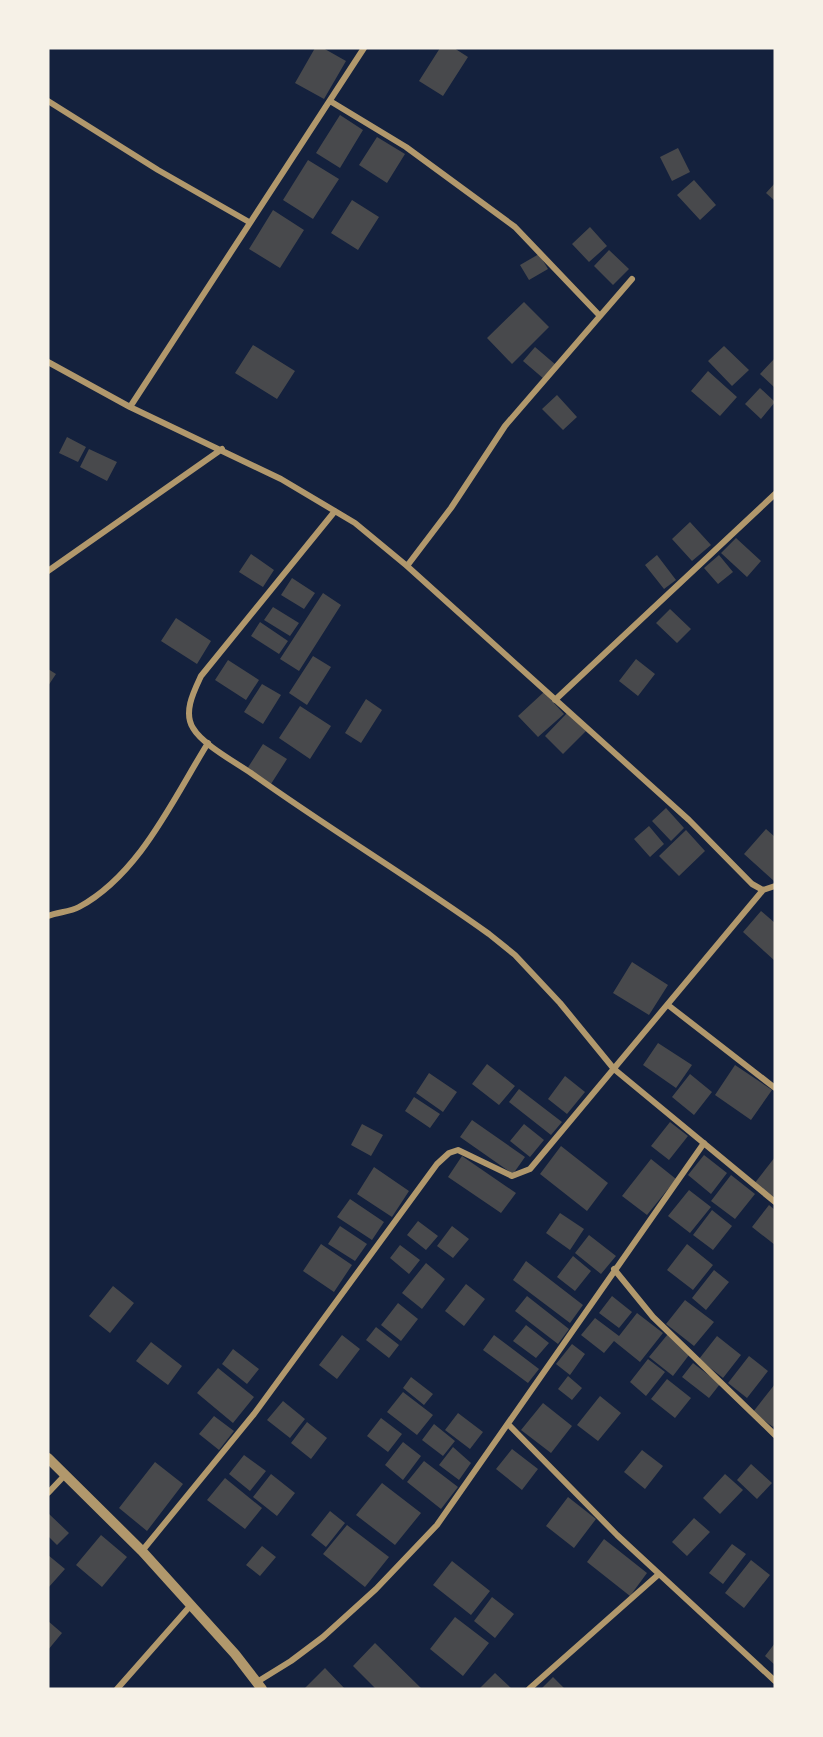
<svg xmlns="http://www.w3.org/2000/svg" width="823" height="1737" viewBox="0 0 823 1737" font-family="'PT Serif',serif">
<rect width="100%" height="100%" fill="#14213d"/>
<path fill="#48494c" d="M315,48H323L346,61L324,99L295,83Z
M440,48H454L468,57L443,96L419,81Z
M340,115L363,130L340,168L316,153Z
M377,137L405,154L387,183L359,165Z
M678,148L690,172L672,181L660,157Z
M308,160L339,179L313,219L283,200Z
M694,180L716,205L700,220L677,195Z
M775,183V201L766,193Z
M352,200L379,217L358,250L331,233Z
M273,210L304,230L280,268L249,249Z
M590,227L607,246L589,262L572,244Z
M609,250L629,269L613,285L594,266Z
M539,254L548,269L529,280L520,265Z
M524,302L549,327L512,364L487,338Z
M253,345L295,371L277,399L235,373Z
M724,346L749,370L732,386L708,361Z
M535,347L556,365L544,379L523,361Z
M775,358V388L760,374Z
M708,371L737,397L720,416L691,391Z
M760,388L775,402L761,419L745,404Z
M557,395L577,417L563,430L542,409Z
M67,437L86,447L78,462L59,453Z
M89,449L117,462L107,481L80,467Z
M690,522L711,545L692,561L672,539Z
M736,538L761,561L747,577L721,553Z
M251,554L274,570L263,587L239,572Z
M657,555L676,580L664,589L645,565Z
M719,555L733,572L718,584L704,568Z
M292,578L315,593L304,609L281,595Z
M323,593L341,605L299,671L280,659Z
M273,607L299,623L290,636L264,620Z
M670,609L691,629L677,643L656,623Z
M176,618L211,641L197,664L161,641Z
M260,622L288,641L279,654L251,636Z
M313,656L331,667L307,705L289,693Z
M636,659L655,674L638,696L619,681Z
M228,660L259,680L246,700L215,680Z
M48,669L56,674L48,686Z
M262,684L281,695L263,724L244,712Z
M544,692L564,714L538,737L518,716Z
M366,699L382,710L361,743L345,733Z
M300,706L331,726L310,759L279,738Z
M567,713L586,731L563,754L545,736Z
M263,744L287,759L271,784L247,769Z
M666,808L684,828L671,841L652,821Z
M649,826L664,844L650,857L634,839Z
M766,829L775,837L774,881L744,854Z
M686,830L705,851L679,876L659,856Z
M761,911L775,923V961L743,932Z
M632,962L668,985L649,1015L613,993Z
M658,1043L692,1065L676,1088L643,1065Z
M487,1064L515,1086L499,1105L472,1084Z
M735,1065L772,1090L751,1120L715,1095Z
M429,1073L457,1092L443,1112L416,1093Z
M690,1074L712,1092L694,1115L672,1097Z
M565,1076L585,1092L567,1114L548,1099Z
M519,1089L562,1122L551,1135L509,1102Z
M414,1097L440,1114L430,1128L405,1111Z
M472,1120L525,1157L513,1174L460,1137Z
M670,1122L688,1136L669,1160L651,1146Z
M362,1124L383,1135L371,1156L351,1145Z
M524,1124L544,1140L530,1157L510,1141Z
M561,1146L608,1183L587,1211L540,1174Z
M704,1155L727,1173L711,1194L688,1175Z
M462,1156L516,1193L501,1213L448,1177Z
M775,1157V1201L754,1184Z
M651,1159L676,1179L647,1215L622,1196Z
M374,1167L409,1191L392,1217L357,1194Z
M731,1175L755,1194L735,1219L711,1201Z
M689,1190L711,1207L690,1233L668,1216Z
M350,1199L384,1222L372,1240L337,1217Z
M769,1205L775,1210V1245L752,1227Z
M712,1210L732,1226L713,1250L693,1235Z
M560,1213L584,1229L570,1250L546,1233Z
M418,1221L438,1236L426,1250L407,1235Z
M340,1226L367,1244L355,1261L328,1244Z
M452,1226L469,1239L453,1258L437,1246Z
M589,1235L616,1256L601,1274L575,1253Z
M321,1244L352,1265L334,1292L303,1271Z
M687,1244L713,1265L693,1290L667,1270Z
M400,1245L420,1260L409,1274L390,1258Z
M573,1256L591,1271L575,1291L557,1277Z
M526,1261L583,1305L570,1323L513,1280Z
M426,1263L445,1279L422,1309L402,1293Z
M714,1270L729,1282L706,1310L692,1298Z
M466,1284L485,1299L464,1326L445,1311Z
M113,1286L134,1303L110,1333L89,1316Z
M527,1296L569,1329L558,1344L515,1311Z
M612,1296L632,1312L619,1328L599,1313Z
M685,1300L714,1322L694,1346L666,1324Z
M398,1303L418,1319L401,1341L381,1325Z
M637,1313L663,1333L640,1362L614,1341L604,1353L581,1335L595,1318L619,1336Z
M526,1325L549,1343L536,1358L513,1341Z
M376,1327L399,1345L389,1358L366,1340Z
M668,1334L689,1355L673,1376L649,1357Z
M342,1335L360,1349L337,1379L319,1365Z
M494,1335L539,1369L528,1383L483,1350Z
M717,1336L741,1355L723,1378L699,1359Z
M151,1342L182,1366L168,1385L136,1361Z
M572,1344L585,1354L570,1375L556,1364Z
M233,1349L259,1369L247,1384L222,1364Z
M749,1356L768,1371L747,1398L728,1383Z
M648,1359L665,1372L646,1396L630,1382Z
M693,1363L720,1384L709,1398L682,1377Z
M218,1368L254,1397L233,1423L197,1393Z
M568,1376L582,1388L572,1400L558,1389Z
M411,1377L433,1394L424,1405L403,1388Z
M667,1379L691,1398L675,1418L651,1399Z
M775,1384V1424L773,1427L753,1412Z
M403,1392L433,1415L417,1435L387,1412Z
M600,1396L621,1413L598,1441L577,1425Z
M283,1401L305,1419L290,1438L267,1420Z
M543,1403L572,1426L551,1453L521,1430Z
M458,1413L483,1432L470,1449L445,1430Z
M214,1416L234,1431L219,1450L199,1434Z
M381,1418L402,1434L388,1452L367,1436Z
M307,1422L327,1438L311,1459L291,1443Z
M434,1424L455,1441L443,1456L422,1440Z
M403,1442L421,1456L403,1480L385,1465Z
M453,1447L471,1463L459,1480L439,1465Z
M512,1449L538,1469L522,1490L496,1469Z
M642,1450L663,1466L645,1489L624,1472Z
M244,1455L266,1471L250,1491L229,1474Z
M424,1461L458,1487L441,1509L407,1482Z
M155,1462L183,1484L147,1531L119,1508Z
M751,1464L772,1483L757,1499L737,1480Z
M271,1474L295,1493L277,1516L253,1497Z
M725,1474L743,1490L720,1514L703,1498Z
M225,1478L262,1508L245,1529L207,1500Z
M382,1483L421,1513L395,1545L356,1515Z
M568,1497L596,1519L574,1548L546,1526Z
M330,1511L345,1523L326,1547L311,1535Z
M48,1513L69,1533L57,1545L48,1536Z
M694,1518L710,1532L687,1556L672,1542Z
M347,1525L389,1557L365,1587L323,1554Z
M101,1535L127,1557L102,1587L76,1565Z
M604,1539L647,1573L630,1596L587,1562Z
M732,1544L746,1554L723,1584L709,1573Z
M262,1546L276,1557L260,1576L246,1565Z
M48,1555L65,1569L48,1588Z
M751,1560L770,1575L744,1608L725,1593Z
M452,1561L490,1591L471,1615L433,1585Z
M492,1597L514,1614L495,1638L474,1621Z
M455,1617L489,1643L463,1676L430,1649Z
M48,1621L62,1633L48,1650Z
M375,1643L422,1689H376L353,1666Z
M775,1643V1665L765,1656Z
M325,1668L345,1689H304Z
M495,1673L512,1689H479Z
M553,1677L565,1689H541Z"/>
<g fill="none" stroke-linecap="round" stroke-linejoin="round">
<path stroke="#b1986c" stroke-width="6" d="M48,101L158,170L249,222
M330,101L406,147L515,227L600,316
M48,362L130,407L281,479L355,523L407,566L689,820L752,884L763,890L775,886
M130,407L364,48
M335,511L201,676C194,691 183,712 193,728C202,744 235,762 251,773C329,829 411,878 489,934L515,955L560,1003L614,1069L775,1202
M407,566L451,508L505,426L632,279
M48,571L222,449
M555,700L775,494
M48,916C58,912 70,912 79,907C140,874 173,799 208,743
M668,1005L775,1088
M614,1269L653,1317L775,1435
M508,1424L617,1535L775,1681
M48,1493L65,1475
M142,1551L254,1414L437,1164L449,1153L458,1150L512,1176L530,1169L763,890
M257,1682L291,1661L323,1637L376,1589L437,1525L704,1143
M117,1689L191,1605
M529,1689L659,1574"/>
<path stroke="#b1986c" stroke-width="10" d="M48,1458L142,1551L235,1654L262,1689"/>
</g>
<rect width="823" height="1737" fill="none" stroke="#f6f1e7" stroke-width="99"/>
</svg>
